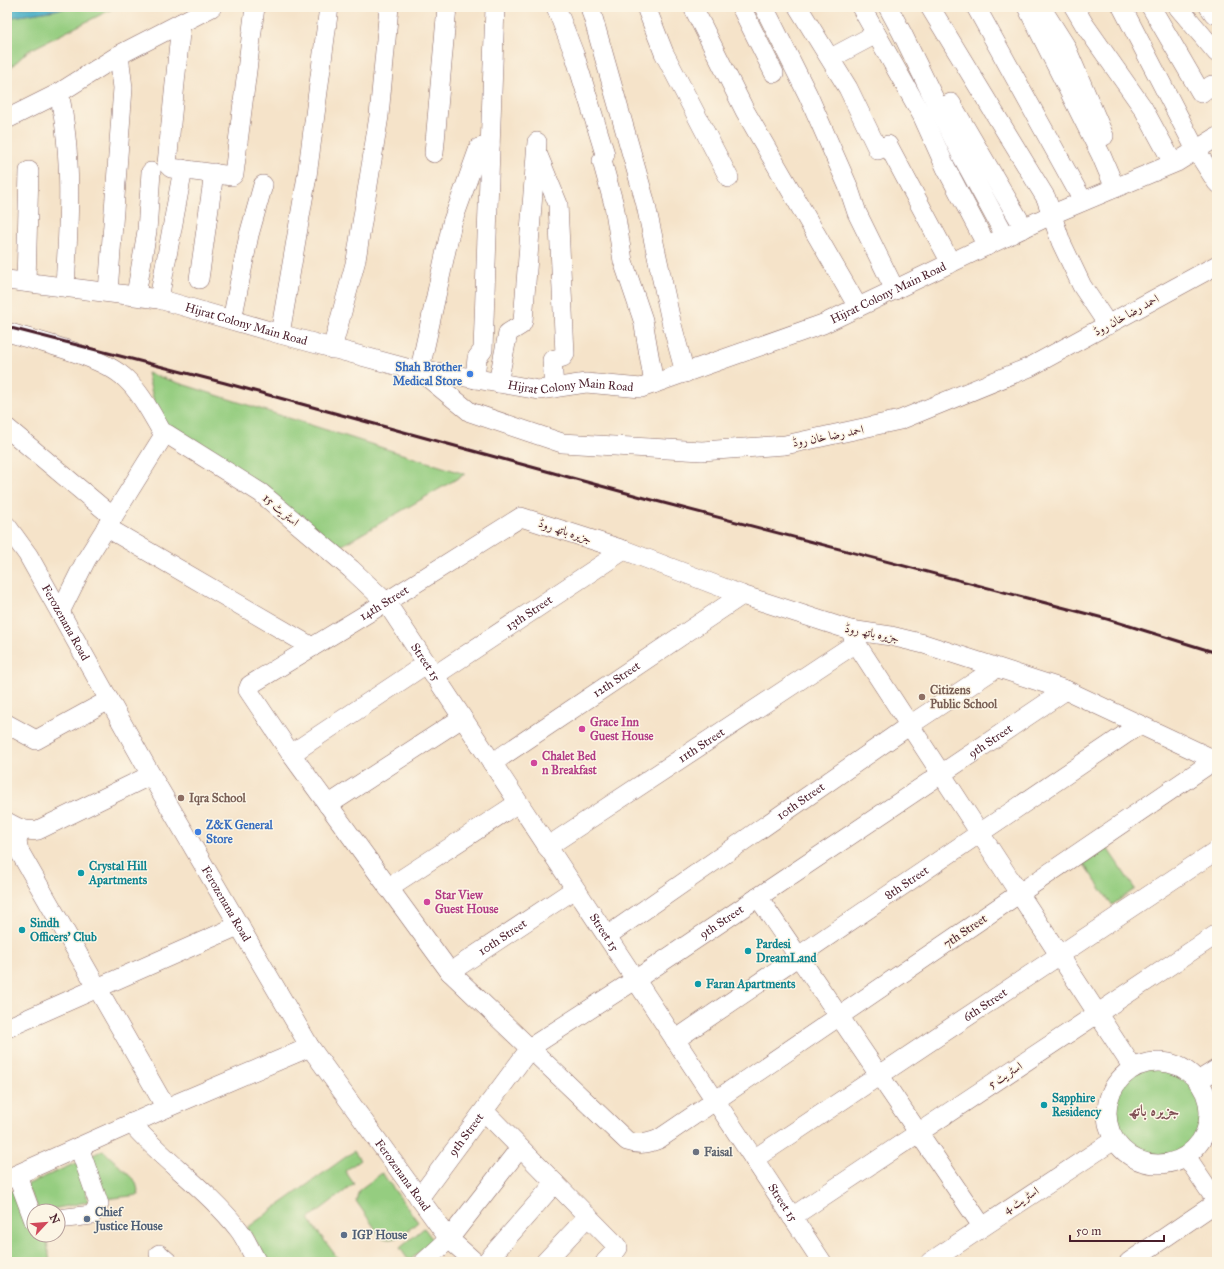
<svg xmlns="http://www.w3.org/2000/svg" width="1224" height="1269" viewBox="0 0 1224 1269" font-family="'IM FELL Great Primer',Amiri,serif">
<rect width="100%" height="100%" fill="#fcf5e5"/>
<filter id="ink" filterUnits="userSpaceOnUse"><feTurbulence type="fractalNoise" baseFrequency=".025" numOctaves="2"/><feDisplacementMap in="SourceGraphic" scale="8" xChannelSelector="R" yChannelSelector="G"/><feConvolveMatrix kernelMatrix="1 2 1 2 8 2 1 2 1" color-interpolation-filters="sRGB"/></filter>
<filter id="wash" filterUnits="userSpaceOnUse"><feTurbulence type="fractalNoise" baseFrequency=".012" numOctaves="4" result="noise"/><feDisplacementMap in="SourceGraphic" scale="16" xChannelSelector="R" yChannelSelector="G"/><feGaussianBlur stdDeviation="0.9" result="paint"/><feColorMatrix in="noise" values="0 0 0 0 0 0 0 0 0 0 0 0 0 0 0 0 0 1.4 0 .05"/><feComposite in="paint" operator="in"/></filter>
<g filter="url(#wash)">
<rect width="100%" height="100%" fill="#f5e3c9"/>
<path fill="#95cd80" stroke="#707656" d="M73,7H116L28,51L7,71V29L13,17Z
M147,373L465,474L334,550L160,426Z
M1107,848L1135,889L1112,905L1083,863Z
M1107 1113a51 51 0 1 1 102 0a51 51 0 1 1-102 0Z
M103,1150L136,1182L139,1195L105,1199L89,1157Z
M354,1151L360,1160L345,1171L354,1184L308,1219L340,1261L269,1262L247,1228Z
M78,1162L88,1200L87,1202L43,1211L39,1210L26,1185Z
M382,1173L418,1222C407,1231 396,1244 381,1237L356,1201L359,1190Z
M16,1189L34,1225V1235H46L50,1262H9L7,1260V1193Z
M424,1228L433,1240L409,1261L400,1248Z"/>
<path fill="#46aec6" stroke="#486678" d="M7,7H73L13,17L7,29Z"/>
</g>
<g filter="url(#ink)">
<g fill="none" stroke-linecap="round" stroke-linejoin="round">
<g stroke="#866462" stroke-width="20">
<g id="minor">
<path d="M556,7L575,56L605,154L602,161L614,205L623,261L643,320L654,384"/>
<path d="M590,7L645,201L671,321L685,373"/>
<path d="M646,7L664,53L729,178"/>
<path d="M693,7L745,111L858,307"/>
<path d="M741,7L774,73"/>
<path d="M764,7L808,95L848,186L857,213L895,290"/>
<path d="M798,7L848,88L878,150L888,145L951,263"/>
<path d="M861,7L922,115L946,168L987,246"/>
<path d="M888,7L902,33L963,158L1006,237"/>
<path d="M930,7L1046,198L1061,242L1072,265L1082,286L1108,325"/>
<path d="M976,7L1083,201"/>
<path d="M1027,7L1101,155L1115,188"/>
<path d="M1041,7L1065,45L1104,136"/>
<path d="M1074,7L1084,24L1143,108L1173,163"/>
<path d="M1122,7L1196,150L1217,183"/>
<path d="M1151,7L1201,93L1212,85L1217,92"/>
<path d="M1178,7L1217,53"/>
<path d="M1209,7L1214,14"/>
<path d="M181,23L167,164L171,168L232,176L234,174L255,7"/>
<path d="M831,58L876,34"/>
<path d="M59,93C73,156 69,221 65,286"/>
<path d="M939,109L951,103L1024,228"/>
<path d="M7,119L59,93L119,55L212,7"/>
<path d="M434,153L447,7"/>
<path d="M538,155L558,204L565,354L563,357L552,360L554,388"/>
<path d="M199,279L214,173"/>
<path id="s1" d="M7,280L159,299L280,334L421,372L420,369L539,390L586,383L641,388L823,324L1053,214L1177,162L1217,137"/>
<path d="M26,282L29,171"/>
<path d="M108,292L123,88L119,55"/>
<path d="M136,295L147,231L151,172"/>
<path d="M159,299L183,169"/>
<path d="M232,320L249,235L263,185"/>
<path d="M7,332C39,342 103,356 126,379C142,394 153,417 164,435"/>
<path d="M280,334L307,176L329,7"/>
<path d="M332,349L356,260L379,116L389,7"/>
<path d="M420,369L452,223L479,148L490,145"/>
<path d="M421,372L470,412L562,443L702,451L785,445L900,420L1030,367L1217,265"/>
<path d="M475,379L477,358L483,350L495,7"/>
<path d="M498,383L508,333L521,325L523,321L537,142"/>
<path d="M7,428L113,517"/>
<path id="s2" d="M164,435L167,434L261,493L351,569L386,602L822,1262"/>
<path id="s3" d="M7,526L28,555L151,775L310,1047L449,1239L475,1262"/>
<path d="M106,527L312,647"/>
<path d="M60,612L86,560L164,435"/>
<path d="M850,630L856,643L1133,1068"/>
<path id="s4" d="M434,676L624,550"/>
<path d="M7,724L36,740L109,700"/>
<path d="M291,754L426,664"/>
<path id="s5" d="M1215,760L659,1139C647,1144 639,1145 627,1141L450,972L291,754L248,690L250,685L386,602L521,517L624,550L742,595L850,630L891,636L924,644L1066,690L1215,760L1217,761"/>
<path id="s6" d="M492,763L742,595"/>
<path d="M328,805L462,718"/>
<path d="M7,822C18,828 25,832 38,830L151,775"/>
<path d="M22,830L17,840L18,849L166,1108"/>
<path id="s7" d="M547,847L856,643"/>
<path d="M388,888L518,803"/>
<path d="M758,897L982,1226"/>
<path id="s8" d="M607,936L910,725L996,668"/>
<path id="s9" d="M450,972L575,889"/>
<path d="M7,1028L240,925"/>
<path id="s10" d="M675,1040L1139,725"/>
<circle cx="1158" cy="1113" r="51"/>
<path d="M1198,1081L1217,1069"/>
<path d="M484,1111L615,1244L618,1248L605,1262"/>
<path d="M131,1123C164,1161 209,1191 239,1230C246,1239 251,1252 257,1262"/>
<path d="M1186,1156L1217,1202"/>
<path id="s11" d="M754,1159L1217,850"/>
<path d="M17,1175L34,1221"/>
<path d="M7,1179L166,1108L310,1047"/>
<path id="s12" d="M419,1198L531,1047L635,980L1066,690"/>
<path d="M792,1217L1217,934"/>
<path d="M58,1219L92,1215L99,1204L79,1147"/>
<path d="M159,1254L168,1262"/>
<path d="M424,1262L449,1239L520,1148"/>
<path d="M486,1262L555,1183"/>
<path d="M545,1262L588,1216"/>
<path d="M930,1262L1114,1140"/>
<path d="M1129,1262L1217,1202"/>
</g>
</g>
<use href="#minor" stroke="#fff" stroke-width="19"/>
<path stroke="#4a1f2b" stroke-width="3" d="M7,327L225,383L656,501L1107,619L1217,653"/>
</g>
</g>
<g fill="#3f7fe0" stroke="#fcf5e5" stroke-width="1.5">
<circle cx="470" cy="374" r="4"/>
<circle cx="198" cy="832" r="4"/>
</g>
<g fill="#8d6e63" stroke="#fcf5e5" stroke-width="1.5">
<circle cx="922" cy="697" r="4"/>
<circle cx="181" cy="798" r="4"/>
</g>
<g fill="#d1479c" stroke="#fcf5e5" stroke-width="1.5">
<circle cx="582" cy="729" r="4"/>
<circle cx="534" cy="763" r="4"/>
<circle cx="427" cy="902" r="4"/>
</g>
<g fill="#0f9aa8" stroke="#fcf5e5" stroke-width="1.5">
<circle cx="81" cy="873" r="4"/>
<circle cx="22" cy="930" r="4"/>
<circle cx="748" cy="951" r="4"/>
<circle cx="698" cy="984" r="4"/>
<circle cx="1044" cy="1105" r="4"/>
</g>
<circle fill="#6b7280" stroke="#fcf5e5" stroke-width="1.5" cx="696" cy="1152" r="4"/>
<g fill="#5c6f8a" stroke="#fcf5e5" stroke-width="1.5">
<circle cx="87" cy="1219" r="4"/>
<circle cx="344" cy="1235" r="4"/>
</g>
<g text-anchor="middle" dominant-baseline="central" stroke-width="3" stroke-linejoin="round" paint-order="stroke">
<g font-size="12" fill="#4a1f2b" stroke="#fcf5e5">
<text stroke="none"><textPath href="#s1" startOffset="917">Hijrat Colony Main Road</textPath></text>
<text transform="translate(1126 315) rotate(-29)">احمد رضا خان روڈ</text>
<text stroke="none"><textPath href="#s1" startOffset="244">Hijrat Colony Main Road</textPath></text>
<text stroke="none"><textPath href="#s1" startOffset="581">Hijrat Colony Main Road</textPath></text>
<text transform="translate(828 436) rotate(-11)">احمد رضا خان روڈ</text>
<text transform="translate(281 510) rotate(40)">اسٹریٹ 15</text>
<text transform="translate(565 531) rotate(18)">جزیرہ باتھ روڈ</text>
<text stroke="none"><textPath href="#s5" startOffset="1460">14th Street</textPath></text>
<text stroke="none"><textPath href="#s4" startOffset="114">13th Street</textPath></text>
<text stroke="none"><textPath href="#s3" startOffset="113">Ferozenana Road</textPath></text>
<text transform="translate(872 633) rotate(11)">جزیرہ باتھ روڈ</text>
<text stroke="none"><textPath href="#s2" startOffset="352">Street 15</textPath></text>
<text stroke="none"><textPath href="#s6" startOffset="150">12th Street</textPath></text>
<text stroke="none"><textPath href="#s12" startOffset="740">9th Street</textPath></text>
<text stroke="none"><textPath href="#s7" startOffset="185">11th Street</textPath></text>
<text stroke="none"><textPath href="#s8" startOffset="236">10th Street</textPath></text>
<text stroke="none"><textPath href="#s10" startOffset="280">8th Street</textPath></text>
<text stroke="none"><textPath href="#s3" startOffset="437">Ferozenana Road</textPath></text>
<text stroke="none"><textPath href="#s12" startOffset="416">9th Street</textPath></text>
<text transform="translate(965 931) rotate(-34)">7th Street</text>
<text stroke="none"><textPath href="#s2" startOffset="676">Street 15</textPath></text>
<text stroke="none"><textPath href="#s9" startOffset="63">10th Street</textPath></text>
<text stroke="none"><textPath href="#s11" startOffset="278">6th Street</textPath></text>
<text transform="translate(1005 1075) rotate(-33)">اسٹریٹ 5</text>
<text stroke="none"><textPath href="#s12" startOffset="79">9th Street</textPath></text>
<text stroke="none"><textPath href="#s3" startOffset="761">Ferozenana Road</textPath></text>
<text transform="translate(1021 1200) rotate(-33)">اسٹریٹ 4</text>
<text stroke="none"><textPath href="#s2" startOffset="1000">Street 15</textPath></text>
</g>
<g font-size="12" font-weight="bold" fill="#366cbe" stroke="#fcf5e5" text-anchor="end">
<text x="462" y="367">Shah Brother<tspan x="462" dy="14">Medical Store</tspan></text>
<text x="206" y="825" text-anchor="start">Z&amp;K General<tspan x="206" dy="14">Store</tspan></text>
</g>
<g font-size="12" font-weight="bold" fill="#785e54" stroke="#fcf5e5" text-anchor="start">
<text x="930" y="690">Citizens<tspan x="930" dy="14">Public School</tspan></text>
<text x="189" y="798">Iqra School</text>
</g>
<g font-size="12" font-weight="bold" fill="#b23c85" stroke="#fcf5e5" text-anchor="start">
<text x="590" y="722">Grace Inn<tspan x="590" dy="14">Guest House</tspan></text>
<text x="542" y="756">Chalet Bed<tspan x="542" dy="14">n Breakfast</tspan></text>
<text x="435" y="895">Star View<tspan x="435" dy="14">Guest House</tspan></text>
</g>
<g font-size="12" font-weight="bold" fill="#0d838f" stroke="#fcf5e5" text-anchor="start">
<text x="89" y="866">Crystal Hill<tspan x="89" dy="14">Apartments</tspan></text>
<text x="30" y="923">Sindh<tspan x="30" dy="14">Officers' Club</tspan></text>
<text x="756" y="944">Pardesi<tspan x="756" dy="14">DreamLand</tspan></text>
<text x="706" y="984">Faran Apartments</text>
<text x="1052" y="1098">Sapphire<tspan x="1052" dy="14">Residency</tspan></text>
</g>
<g font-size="12" font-weight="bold" fill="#5b616d" stroke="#fcf5e5" text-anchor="start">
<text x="704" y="1152">Faisal</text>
</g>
<g font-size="12" font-weight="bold" fill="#4e5e75" stroke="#fcf5e5" text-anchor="start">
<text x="95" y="1212">Chief<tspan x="95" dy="14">Justice House</tspan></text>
<text x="352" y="1235">IGP House</text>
</g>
<g font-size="16" font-weight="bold" fill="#815156" stroke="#fcf5e5">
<text x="1154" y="1110">جزیرہ باتھ</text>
</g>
</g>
<rect width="1224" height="1269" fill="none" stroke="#fcf5e5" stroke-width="24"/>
<g transform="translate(46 1223) rotate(64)"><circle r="19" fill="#fcf5e5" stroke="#b59f9b"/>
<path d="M0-3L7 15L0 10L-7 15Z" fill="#d1495b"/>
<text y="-6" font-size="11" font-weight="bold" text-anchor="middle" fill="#4a1f2b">N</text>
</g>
<path d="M1070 1235v6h94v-6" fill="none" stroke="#4a1f2b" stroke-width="2"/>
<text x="1076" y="1235" font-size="12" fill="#4a1f2b" stroke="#fcf5e5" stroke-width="3" paint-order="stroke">50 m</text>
</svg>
